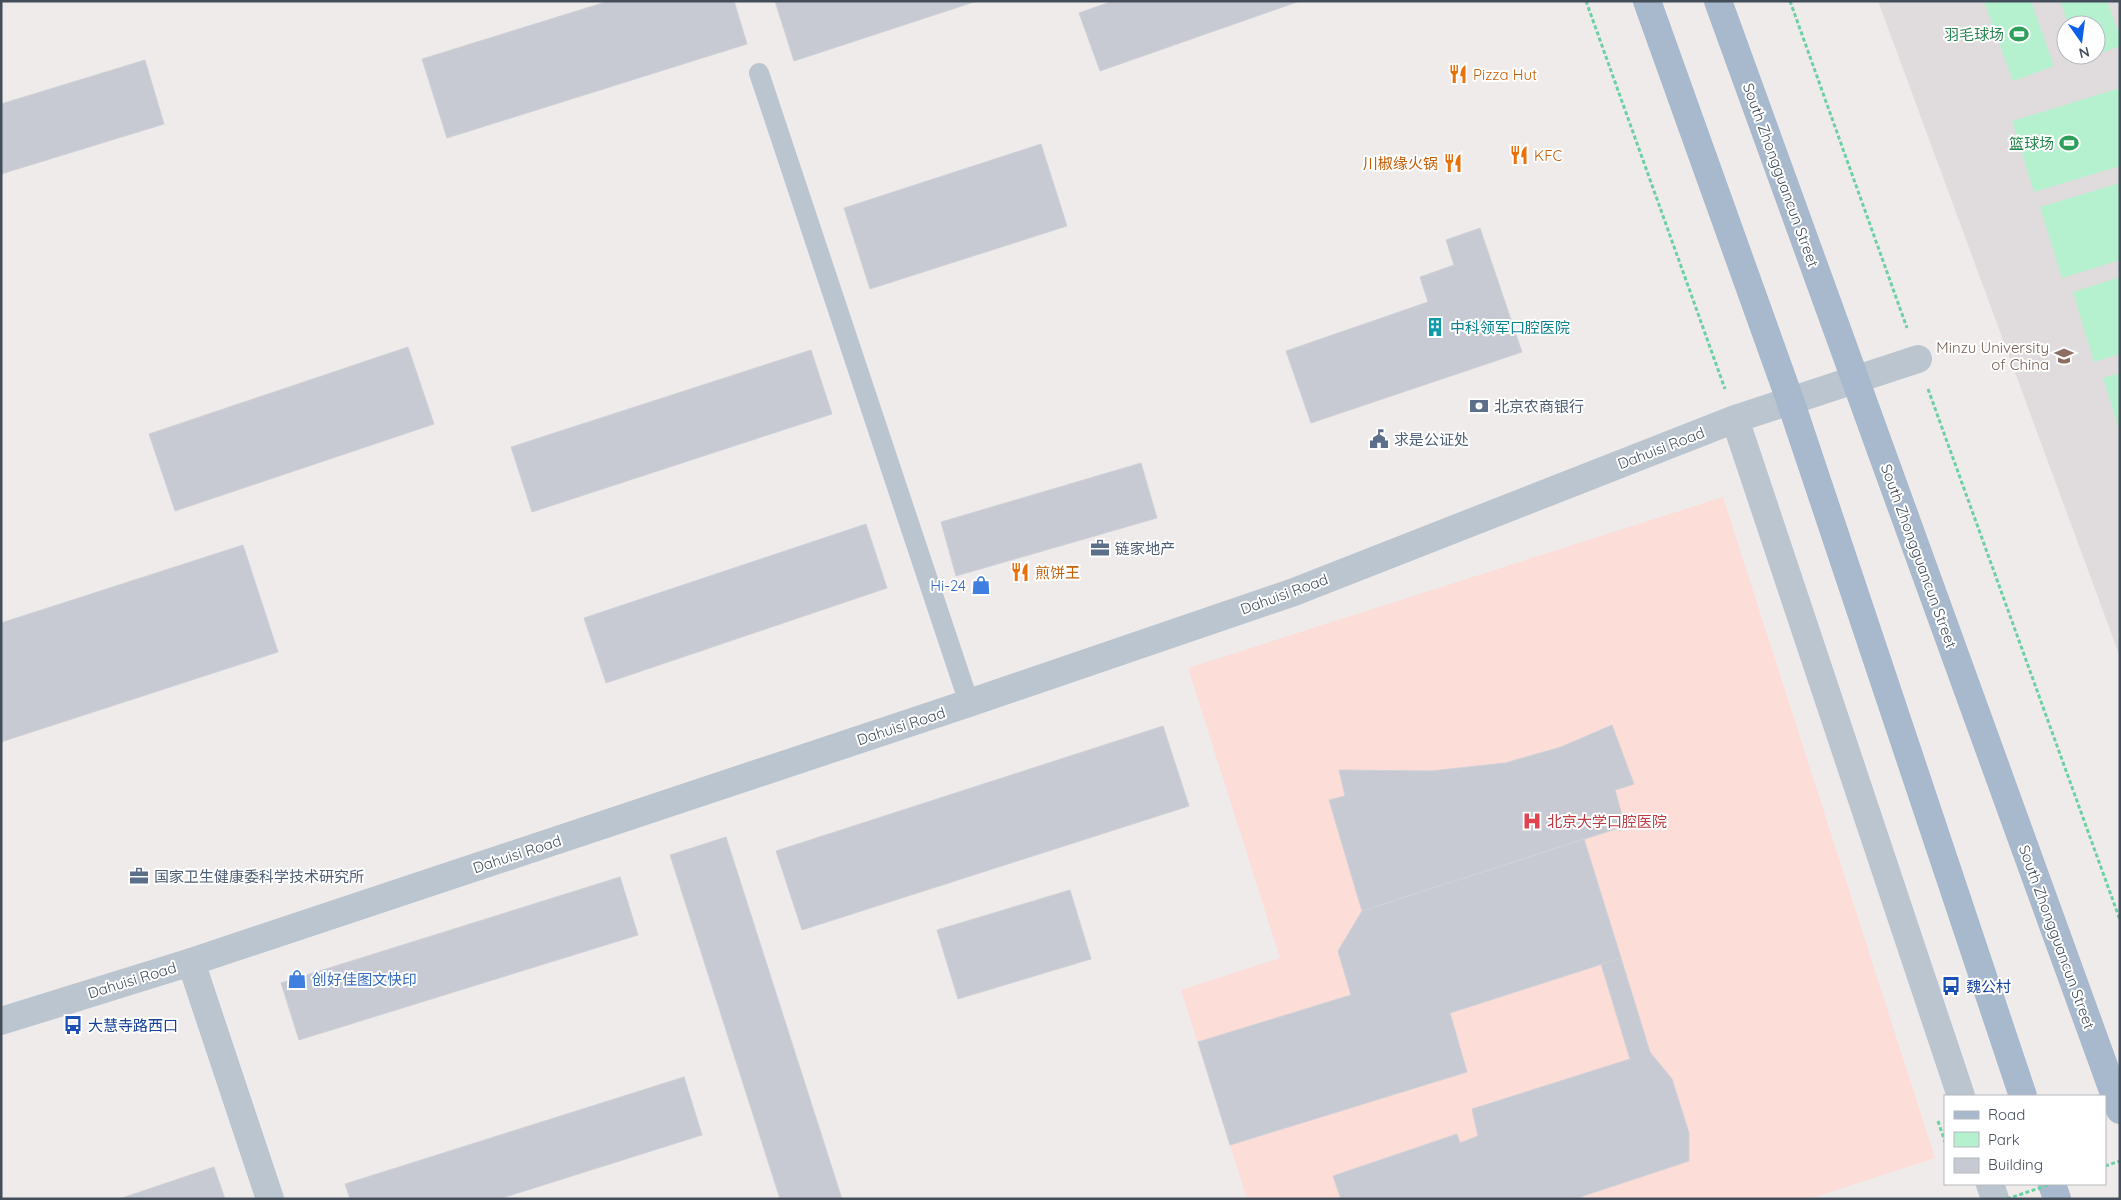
<svg xmlns="http://www.w3.org/2000/svg" width="2121" height="1200" viewBox="0 0 2121 1200" font-family="Quicksand,'Noto Sans SC',sans-serif">
<rect width="100%" height="100%" fill="#efebeb"/>
<path fill="#e0dcdd" fill-rule="evenodd" d="M1878,1H2120V657ZM2066,25H2096V55H2066Z"/>
<path fill="#fcddd8" d="M1723,497L1935,1158L1809,1199H1247L1181,990L1280,958L1188,668Z"/>
<path fill="#b5f1cf" d="M1984,1H2031L2054,66L2013,81Z
M2060,1H2107L2120,37V46L2096,55V25H2069Z
M2120,88V166L2034,192L2012,121Z
M2120,183V260L2062,278L2040,207Z
M2120,277V354L2094,362L2073,292Z
M2120,373V433L2103,378Z"/>
<path fill="#c7cad2" stroke="#cfd1d8" d="M609,1H734L747,44L447,138L422,59Z
M775,1H977L794,61Z
M1113,1H1300L1100,71L1079,13Z
M145,60L164,124L1,174V104Z
M1041,144L1067,226L870,289L844,208Z
M1480,228L1522,352L1311,423L1286,351L1428,302L1420,277L1454,265L1446,240Z
M408,347L434,424L175,511L149,434Z
M811,350L832,414L532,512L511,447Z
M1141,463L1157,518L956,576L941,522Z
M866,524L887,588L606,683L584,618Z
M243,545L278,652L1,742V623Z
M1612,725L1634,784L1615,790L1625,826L1362,911L1329,800L1345,796L1339,770L1431,771L1505,763L1561,747Z
M1163,726L1189,806L802,930L776,851Z
M726,837L842,1199H780L670,855Z
M1584,839L1621,958L1450,1013L1467,1072L1230,1145L1198,1042L1351,995L1338,951L1362,911Z
M620,877L638,935L299,1040L281,983Z
M1070,890L1091,959L958,999L937,930Z
M1621,958L1650,1052L1672,1079L1689,1133V1161L1574,1199H1341L1333,1176L1457,1134L1460,1143L1478,1136L1472,1109L1630,1059L1601,964Z
M684,1077L702,1135L499,1199H350L345,1184Z
M214,1167L225,1199H119Z"/>
<g fill="none" stroke-linecap="round" stroke-linejoin="round">
<path stroke="#6bd1a4" stroke-width="3" stroke-dasharray="4 2.5" stroke-linecap="butt" d="M1586,1L1725,389
M1790,1L1907,328
M1928,389L2120,920
M1938,1121L1945,1142
M2105,1166L2120,1161"/>
<path stroke="#bbc5cf" stroke-width="20" d="M759,73L969,703"/>
<path stroke="#bbc5cf" stroke-width="28" d="M191,962L270,1199"/>
<path stroke="#bbc5cf" stroke-width="28" d="M1735,419L1961,1096
M1,1021L191,962L969,703L1294,592L1735,419L1918,359
M1990,1184L1995,1199"/>
<path stroke="#a8b9cd" stroke-width="28" d="M1647,1L1790,400L2023,1096
M1718,1L2120,1110
M2052,1184L2057,1199"/>
<path stroke="#6bd1a4" stroke-width="3" stroke-dasharray="4 2.5" stroke-linecap="butt" d="M2007,1199L2051,1184"/>
</g>
<defs>
<g id="stadium-bare" transform="scale(1.5)"><path d="M0-5a6.5 5 0 1 0 0 10a6.5 5 0 1 0 0-10ZM-3.5-1.8h7v3.6h-7Z" fill="#2e9e5b" stroke="#fff" stroke-width="2.5" paint-order="stroke"/></g>
<g id="restaurant-bare" transform="scale(1.5)"><path d="M-5-6h1v4h1v-4h1v4h1v-4h1v5L-1.5 .5V6h-2V.5L-5-1ZM5-6V6H3V1.5H1.5Q1.5-4 5-6Z" fill="#e8710a" stroke="#fff" stroke-width="2.5" paint-order="stroke"/></g>
<g id="building-bare" transform="scale(1.5)"><path d="M-4-6H4V6H1V3H-1V6H-4ZM-2.5-4.3h1.7v1.8h-1.7ZM.8-4.3h1.7v1.8H.8ZM-2.5-1h1.7V.8h-1.7ZM.8-1h1.7V.8H.8Z" fill="#0f9aa8" stroke="#fff" stroke-width="2.5" paint-order="stroke"/></g>
<g id="university-bare" transform="scale(1.5)"><path d="M0-5L7-2L0 1L-7-2ZM-4 1L0 2.5L4 1V4Q0 6-4 4Z" fill="#8d6e63" stroke="#fff" stroke-width="2.5" paint-order="stroke"/></g>
<g id="bank-bare" transform="scale(1.5)"><path d="M-6-4H6V4H-6ZM0-2.3a2.3 2.3 0 1 0 0 4.6a2.3 2.3 0 1 0 0-4.6Z" fill="#5c6f8a" stroke="#fff" stroke-width="2.5" paint-order="stroke"/></g>
<g id="civic-bare" transform="scale(1.5)"><path d="M-.6-6.5H3V-4.5H.6V-3L4-1V1h2V6H-6V1h2V-1L-.6-3ZM-1.2 2.5V6h2.4V2.5Z" fill="#5c6f8a" stroke="#fff" stroke-width="2.5" paint-order="stroke"/></g>
<g id="office-bare" transform="scale(1.5)"><path d="M-6-3h4V-5.5h4V-3h4V5H-6ZM-1-4.5V-3h2v-1.5ZM-6 0V1H6V0Z" fill="#5c6f8a" stroke="#fff" stroke-width="2.5" paint-order="stroke"/></g>
<g id="shop-bare" transform="scale(1.5)"><path d="M-5-2.5h2.3a2.7 3.5 0 0 1 5.4 0H5L5.5 6h-11ZM-1.5-2.5h3a1.5 2.3 0 0 0-3 0Z" fill="#3f7fe0" stroke="#fff" stroke-width="2.5" paint-order="stroke"/></g>
<g id="hospital-bare" transform="scale(1.5)"><path d="M-5-5h3v3.5h4V-5h3V5h-3V1.5h-4V5h-3Z" fill="#e0444e" stroke="#fff" stroke-width="2.5" paint-order="stroke"/></g>
<g id="bus-bare" transform="scale(1.5)"><path d="M-5-6H5V4H4V6H2V4H-2V6H-4V4H-5ZM-3.5-4V0h7V-4ZM-3.5 1.2v1.5H-2V1.2ZM2 1.2v1.5H3.5V1.2Z" fill="#1a4fb4" stroke="#fff" stroke-width="2.5" paint-order="stroke"/></g>
</defs>
<g fill-rule="evenodd">
<use href="#stadium-bare" x="2019" y="34"/>
<use href="#restaurant-bare" x="1458" y="74"/>
<use href="#stadium-bare" x="2069" y="143"/>
<use href="#restaurant-bare" x="1519" y="155"/>
<use href="#restaurant-bare" x="1453" y="163"/>
<use href="#building-bare" x="1435" y="327"/>
<use href="#university-bare" x="2064" y="356"/>
<use href="#bank-bare" x="1479" y="406"/>
<use href="#civic-bare" x="1379" y="439"/>
<use href="#office-bare" x="1100" y="548"/>
<use href="#restaurant-bare" x="1020" y="572"/>
<use href="#shop-bare" x="981" y="585"/>
<use href="#hospital-bare" x="1532" y="821"/>
<use href="#office-bare" x="139" y="876"/>
<use href="#shop-bare" x="297" y="979"/>
<use href="#bus-bare" x="1951" y="986"/>
<use href="#bus-bare" x="73" y="1025"/>
</g>
<g text-anchor="middle" dominant-baseline="central" stroke-width="4" stroke-linejoin="round" paint-order="stroke">
<g font-size="15" fill="#27864d" stroke="#fff" text-anchor="end">
<text x="2004" y="34">羽毛球场</text>
<text x="2054" y="143">篮球场</text>
</g>
<g font-size="15" fill="#c56008" stroke="#fff" text-anchor="start">
<text x="1473" y="74">Pizza Hut</text>
<text x="1534" y="155">KFC</text>
<text x="1438" y="163" text-anchor="end">川椒缘火锅</text>
<text x="1035" y="572">煎饼王</text>
</g>
<g font-size="15" fill="#434e5a" stroke="#fff">
<text transform="translate(1781 175) rotate(70)">South Zhongguancun Street</text>
<text transform="translate(1661 448) rotate(-21)">Dahuisi Road</text>
<text transform="translate(1919 556) rotate(70)">South Zhongguancun Street</text>
<text transform="translate(1284 594) rotate(-20)">Dahuisi Road</text>
<text transform="translate(901 726) rotate(-18)">Dahuisi Road</text>
<text transform="translate(517 854) rotate(-18)">Dahuisi Road</text>
<text transform="translate(2057 937) rotate(70)">South Zhongguancun Street</text>
<text transform="translate(132 980) rotate(-17)">Dahuisi Road</text>
</g>
<g font-size="15" fill="#0d838f" stroke="#fff" text-anchor="start">
<text x="1450" y="327">中科领军口腔医院</text>
</g>
<g font-size="15" fill="#785e54" stroke="#fff" text-anchor="end">
<text x="2049" y="347">Minzu University<tspan x="2049" dy="17">of China</tspan></text>
</g>
<g font-size="15" fill="#4e5e75" stroke="#fff" text-anchor="start">
<text x="1494" y="406">北京农商银行</text>
<text x="1394" y="439">求是公证处</text>
<text x="1115" y="548">链家地产</text>
<text x="154" y="876">国家卫生健康委科学技术研究所</text>
</g>
<g font-size="15" fill="#366cbe" stroke="#fff" text-anchor="end">
<text x="966" y="585">Hi-24</text>
<text x="312" y="979" text-anchor="start">创好佳图文快印</text>
</g>
<g font-size="15" fill="#be3a42" stroke="#fff" text-anchor="start">
<text x="1547" y="821">北京大学口腔医院</text>
</g>
<g font-size="15" fill="#164399" stroke="#fff" text-anchor="start">
<text x="1966" y="986">魏公村</text>
<text x="88" y="1025">大慧寺路西口</text>
</g>
</g>
<rect width="2121" height="1200" fill="none" stroke="#434e5a" stroke-width="5"/>
<rect x="1944" y="1095" width="162" height="90" fill="#ffffff" stroke="#b4b8bd"/>
<rect x="1954" y="1111" width="25" height="8" fill="#a8b9cd" stroke="#b4b8bd"/>
<text x="1988" y="1120" font-size="15" fill="#434e5a">Road</text>
<rect x="1954" y="1132" width="25" height="15" fill="#b5f1cf" stroke="#b4b8bd"/>
<text x="1988" y="1145" font-size="15" fill="#434e5a">Park</text>
<rect x="1954" y="1158" width="25" height="15" fill="#c7cad2" stroke="#b4b8bd"/>
<text x="1988" y="1170" font-size="15" fill="#434e5a">Building</text>
<g transform="translate(2081 40) rotate(166)"><circle r="24" fill="#ffffff" stroke="#b4b8bd"/>
<path d="M0-4L9 19L0 12L-9 19Z" fill="#0c5fe7"/>
<text y="-8" font-size="14" font-weight="bold" text-anchor="middle" fill="#434e5a">N</text>
</g>
</svg>
